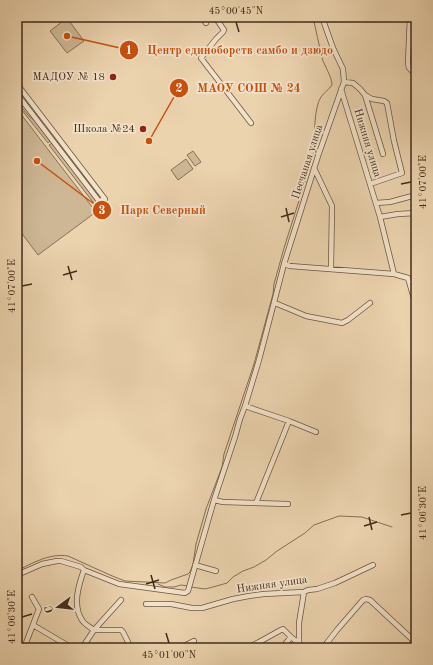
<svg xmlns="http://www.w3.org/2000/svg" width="433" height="665" viewBox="0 0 433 665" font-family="'Old Standard TT',serif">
<rect width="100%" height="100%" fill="#ebd3ae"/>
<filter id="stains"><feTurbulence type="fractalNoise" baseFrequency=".005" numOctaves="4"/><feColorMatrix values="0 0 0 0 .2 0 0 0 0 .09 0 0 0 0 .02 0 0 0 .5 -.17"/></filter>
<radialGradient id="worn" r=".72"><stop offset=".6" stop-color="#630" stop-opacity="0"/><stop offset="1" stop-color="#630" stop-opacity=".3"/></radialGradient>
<path fill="#ceb795" stroke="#887257" d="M67,18L84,41L67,53L50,31Z
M17,101L28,115L35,121L50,141L48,143L17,104Z
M17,109L96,212L38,255L17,227Z
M52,143L102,208L99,210L49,145Z
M193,151L201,162L195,166L187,155Z
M186,159L193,169L178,180L171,170Z"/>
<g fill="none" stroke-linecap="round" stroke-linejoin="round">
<path stroke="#856f54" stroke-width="1" d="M17,571C32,563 50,553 68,556L110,575L125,581L165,583L171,580L188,574L190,572L193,564L196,544L206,509L222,467L224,454L254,364L273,294L274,284L284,248L315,150C314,137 314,107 321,97C324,93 329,89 332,85C332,77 325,67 322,58C319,44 316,31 313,17
M158,584L165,587H174L181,585L188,586
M191,587L205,589L213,587L227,583L233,577L243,571L254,567L266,560L277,551L305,533L314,525L339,516L362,517L392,527"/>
<g stroke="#6c563e" stroke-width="6">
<path id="minor" d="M202,17L206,23
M215,17L224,30L223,32L216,39L201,58L251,123
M410,17L408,63L409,68L416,75
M344,82L353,83L360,89L365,95L383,154
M17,84L105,199L103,200L99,201L17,94
M341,89L380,217L394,274L408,278L416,306
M365,95L372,99L384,101L387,103L394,141L402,173L370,184
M314,168L332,206L331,269
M376,203L390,202L416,195
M380,217L398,214L416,213
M284,264L290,266L394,274
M275,303L306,316L342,323L348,320L370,303
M245,406L289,421L316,432
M214,500L223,502L288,504
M256,503L289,421
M195,565L216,571
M84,570C79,584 72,605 82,620C84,624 90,627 94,630H121L123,632L131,648
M17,575L42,564L57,561H61L81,567L84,570L119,584L185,593L188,591L214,500L235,437L240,419L245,406L259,360L284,264L318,156L344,82L343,69L333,48L322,17
M146,604H171L192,608H202L233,599L249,596L264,594L304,592L308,590L317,589L335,583L373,565
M33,625L72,648
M299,644V623L304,592
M24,648L39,609L32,597
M82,648L94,630L121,600
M180,648L194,641
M229,648C234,646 239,648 245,648C253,647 274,633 283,629L291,637L305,648
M282,648L291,637
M323,648L337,630L363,600L366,599L370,600L415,642"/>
</g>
<g stroke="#422d19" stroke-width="8">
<path id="major" d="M410,648L416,641"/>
</g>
<use href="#minor" stroke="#f2e2ca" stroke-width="4.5"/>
<use href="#major" stroke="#ebd3ae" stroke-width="6"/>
</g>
<path fill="none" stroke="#422d19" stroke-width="1.5" d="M236,22L239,32M401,184L411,182M286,208L289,222M281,217L294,213M68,266L72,280M63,275L77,271M22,286L32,284M401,515L411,513M369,517L372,530M364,526L377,522M151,575L155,589M146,584L159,580M22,617L32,614M166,633L169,643"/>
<g fill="#8f2418" stroke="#f2e2ca" stroke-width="1.5">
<circle cx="113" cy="77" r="4"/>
<circle cx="143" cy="129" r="4"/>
</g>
<g text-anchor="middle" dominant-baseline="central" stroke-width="3.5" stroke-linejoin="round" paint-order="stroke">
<g font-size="11" fill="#422d19" stroke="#f2e2ca" text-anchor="end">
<text x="105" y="77">МАДОУ № 18</text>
<text x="135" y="129">Школа №24</text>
</g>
<g font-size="11" fill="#422d19" stroke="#f2e2ca">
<text transform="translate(367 143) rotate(73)">Нижняя улица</text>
<text transform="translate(308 162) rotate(-72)">Песчаная улица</text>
<text transform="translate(272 585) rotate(-8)">Нижняя улица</text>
</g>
</g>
<path fill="none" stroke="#c7500f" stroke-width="1.5" d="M67 36L129 50M149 141L179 88M37 161L102 210"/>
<g fill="#c7500f" stroke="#f2e2ca" stroke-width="1.5">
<circle cx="67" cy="36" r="4"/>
<circle cx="149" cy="141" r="4"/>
<circle cx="37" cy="161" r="4"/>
<circle cx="129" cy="50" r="10"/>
<circle cx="179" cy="88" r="10"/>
<circle cx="102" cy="210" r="10"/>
</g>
<g font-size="12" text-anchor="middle" font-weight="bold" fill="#fff">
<text x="129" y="54">1</text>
<text x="179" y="92">2</text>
<text x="102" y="214">3</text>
</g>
<g font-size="12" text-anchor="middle" font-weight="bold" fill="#c7500f" stroke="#f2e2ca" stroke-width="3.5" stroke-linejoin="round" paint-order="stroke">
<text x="240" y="54">Центр единоборств самбо и дзюдо</text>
<text x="249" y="92">МАОУ СОШ № 24</text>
<text x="163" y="214">Парк Северный</text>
</g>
<rect width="433" height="665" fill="none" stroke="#ebd3ae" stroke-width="44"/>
<g transform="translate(58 607) rotate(255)" stroke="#f2e2ca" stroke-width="3" paint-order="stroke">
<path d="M0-3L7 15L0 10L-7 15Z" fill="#422d19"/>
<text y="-6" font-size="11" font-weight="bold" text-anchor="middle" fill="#422d19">С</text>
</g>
<rect x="22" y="22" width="389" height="621" fill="none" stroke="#422d19" stroke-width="1.5"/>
<g font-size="10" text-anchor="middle" fill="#422d19">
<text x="236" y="14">45°00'45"N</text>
<text transform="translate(422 182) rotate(-90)" y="4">41°07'00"E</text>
<text transform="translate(11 286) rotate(-90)" y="4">41°07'00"E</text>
<text transform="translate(422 513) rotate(-90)" y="4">41°06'30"E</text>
<text transform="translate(11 617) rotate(-90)" y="4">41°06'30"E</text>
<text x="169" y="658">45°01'00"N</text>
</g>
<rect width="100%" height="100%" filter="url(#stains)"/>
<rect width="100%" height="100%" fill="url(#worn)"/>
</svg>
